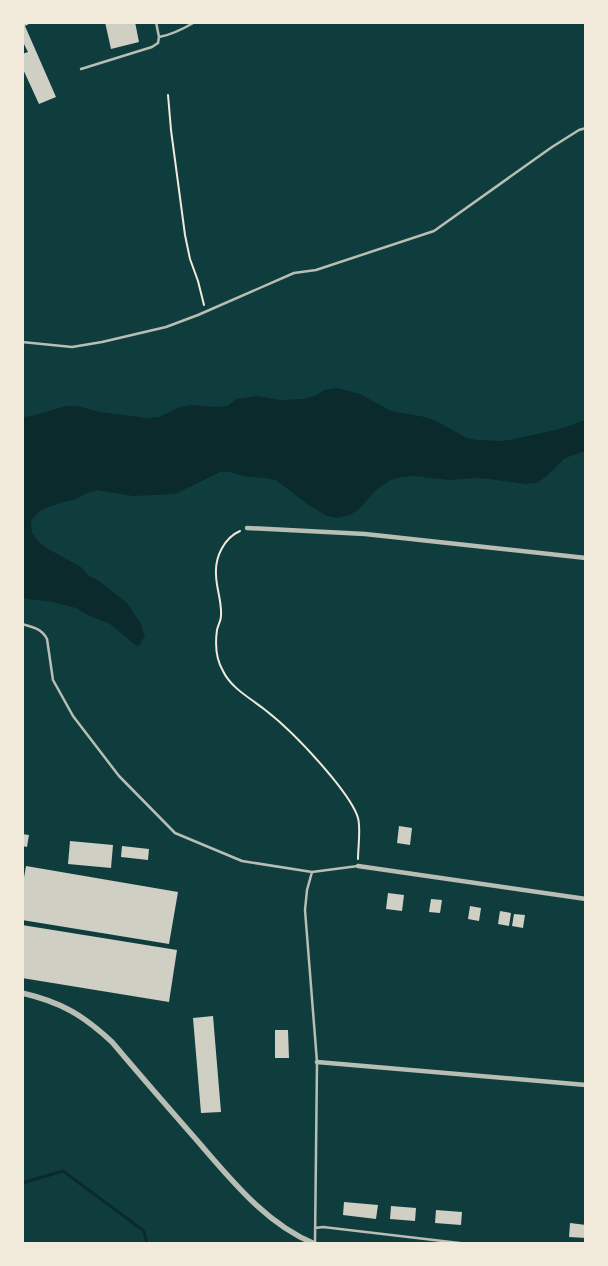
<svg xmlns="http://www.w3.org/2000/svg" width="608" height="1266" viewBox="0 0 608 1266" font-family="Rubik,sans-serif">
<rect width="100%" height="100%" fill="#0f3d3e"/>
<path fill="#0a2a2b" d="M337,388L360,394L391,411L425,417L436,421L467,438L478,440L502,441L514,439L560,429L585,420V451L565,458L547,476L537,483L526,484L489,479L476,478L450,480L414,476L402,477L391,480L376,490L360,508L350,515L338,518L327,516L307,504L276,480L265,478L242,476L231,472H220L175,494L133,496L97,490L85,494L74,500L63,502L41,510L31,520L32,533L39,542L48,549L81,567L89,576L99,581L127,603L141,624L145,636L138,647L110,624L88,615L76,608L53,602L27,599L23,597V417L32,416L66,406H77L100,412L147,418L159,417L180,407L192,405L215,407L227,406L236,399L258,396L280,400L303,399L315,396L324,390Z"/>
<g fill="none" stroke-linecap="round" stroke-linejoin="round">
<path stroke="#0a2a2b" stroke-width="3" d="M22,1183L63,1171L144,1231L147,1244"/>
</g>
<path fill="#cfcfc3" d="M22,22H33L25,26L56,97L39,104L22,67V54L28,52L22,40Z
M105,22H135L139,42L111,49Z
M399,826L412,828L410,845L397,843Z
M22,834L29,835L27,847L22,846Z
M70,841L113,845L111,868L68,864Z
M122,846L149,849L148,860L121,857Z
M26,866L178,892L169,944L22,920V889Z
M388,893L404,895L402,911L386,909Z
M431,899L442,900L440,913L429,912Z
M470,906L481,908L479,921L468,919Z
M500,911L511,913L509,926L498,924Z
M514,914L525,915L523,928L512,926Z
M22,925L177,950L169,1002L22,978Z
M213,1016L221,1112L201,1113L193,1018Z
M275,1030H288L289,1058H275Z
M344,1202L378,1205L376,1219L343,1215Z
M391,1206L416,1208L415,1221L390,1219Z
M436,1210L462,1212L461,1225L435,1223Z
M570,1223L586,1225V1238L569,1237Z"/>
<g fill="none" stroke-linecap="round" stroke-linejoin="round">
<path stroke="#f1e9da" stroke-width="2" d="M168,95L171,130L185,235L190,259L198,281L204,305
M240,531C224,538 215,557 216,574C216,588 222,601 221,616C221,621 218,625 217,630C215,644 216,659 223,671C231,688 250,698 264,709C290,729 311,752 331,776C340,787 354,804 358,818C361,829 358,847 358,859"/>
<path stroke="#b8beb3" stroke-width="2.5" d="M159,37C172,35 183,29 195,22
M81,69L152,47L158,43L159,37L156,22
M22,342L72,347L102,342L166,327L198,315L294,273L316,270L434,231L552,147L579,130L586,128
M22,624C33,627 42,629 47,639L53,680L73,716L119,776L175,833L242,861L312,872
M315,1228L323,1227L468,1244
M315,1242L317,1062L305,910L307,890L312,872L358,866"/>
<path stroke="#b8beb3" stroke-width="4.5" d="M247,528L365,534L586,558
M358,866L586,899
M317,1062L586,1085"/>
<path stroke="#b8beb3" stroke-width="5.5" d="M22,993C61,1002 83,1015 112,1042C139,1074 166,1105 194,1137C229,1177 264,1223 315,1244"/>
</g>
<rect width="608" height="1266" fill="none" stroke="#f1e9da" stroke-width="48"/>
</svg>
